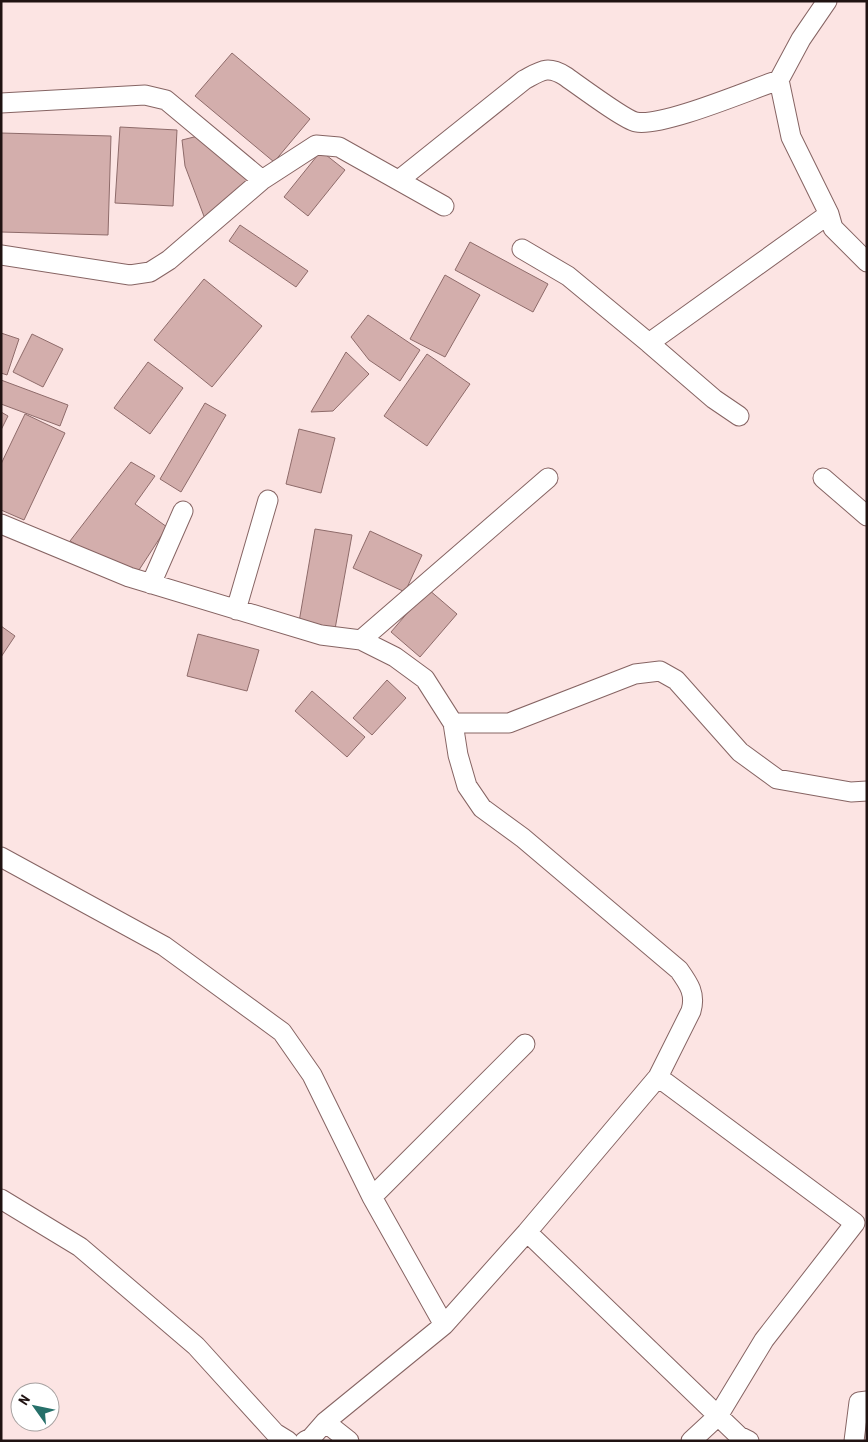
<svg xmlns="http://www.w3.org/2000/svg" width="868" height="1442" viewBox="0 0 868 1442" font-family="'Roboto Condensed',sans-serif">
<rect width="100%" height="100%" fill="#fce4e3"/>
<path fill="#d3aeac" stroke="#8e6b6a" d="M232,53L310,119L274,162L195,96Z
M120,127L177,130L173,206L115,203Z
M1,133L111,136L108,235L1,232Z
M202,135L249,182L205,219L185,166L182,140Z
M321,151L345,170L308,216L284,197Z
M240,225L308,271L296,287L229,241Z
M470,242L548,284L533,312L455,270Z
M445,275L480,295L445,357L410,339Z
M204,279L262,326L212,387L154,340Z
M368,315L420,350L400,381L369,360L351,337Z
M1,333L19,339L7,375L1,373Z
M32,334L63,349L43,387L13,372Z
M346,352L369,374L333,411L311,412Z
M427,354L470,384L427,446L384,416Z
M148,362L183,388L150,434L114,408Z
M1,380L68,405L60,426L1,404Z
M205,403L226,415L181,492L160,479Z
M1,412L8,416L1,430Z
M25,414L65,433L24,520L1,510V464Z
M299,429L335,438L321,493L286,484Z
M131,462L155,476L135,504L167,527L139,570L118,567L70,541Z
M315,529L352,535L335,629L299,622Z
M370,531L422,555L405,592L353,568Z
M428,589L457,614L420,657L391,632Z
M1,626L15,636L1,657Z
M198,634L259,650L247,691L187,676Z
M387,680L406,698L372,735L353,718Z
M312,691L365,737L347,757L295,711Z"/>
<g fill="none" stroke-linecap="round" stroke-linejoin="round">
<g stroke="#866463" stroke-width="21">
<path id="street" d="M827,1L801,39L779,80L791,137L829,214L833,228L867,262
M1,103L145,95L166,100L262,180
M399,180L524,80C541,71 547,65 565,76C578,85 625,120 636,122C663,127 749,90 779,80
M522,249L568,276L649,343L829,214
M1,255L130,275L150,272L169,260L262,180L316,145L339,147L444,206
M649,343L714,399L739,416
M823,478L867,516
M1,524L129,577L321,635L361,640L395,657L425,679L453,723H509L635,674L660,671L676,680L740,752L777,779L851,792L867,791
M151,584L183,511
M236,610L268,500
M361,640L548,478
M453,723L458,755L467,786L482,808L523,838L679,970C689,984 696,994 691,1011L658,1077
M1,857L164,946L282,1032L312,1075L372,1197L444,1325L527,1232L739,1436L749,1441
M372,1197L525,1044
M1,1199L80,1247L196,1346L275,1433L288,1441
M527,1232L658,1077L855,1223L764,1340L718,1416L691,1441
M325,1422L349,1441
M305,1441L311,1438L325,1422L444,1325
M854,1441L859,1402L867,1401"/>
</g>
<use href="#street" stroke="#fff" stroke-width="19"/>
</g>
<rect width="868" height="1442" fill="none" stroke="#201312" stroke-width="5"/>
<g transform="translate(35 1407) rotate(303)"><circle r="24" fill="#ffffff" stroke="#a6a1a0"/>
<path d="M0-4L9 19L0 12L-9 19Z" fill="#26706a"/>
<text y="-8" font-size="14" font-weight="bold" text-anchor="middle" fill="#201312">N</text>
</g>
</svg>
